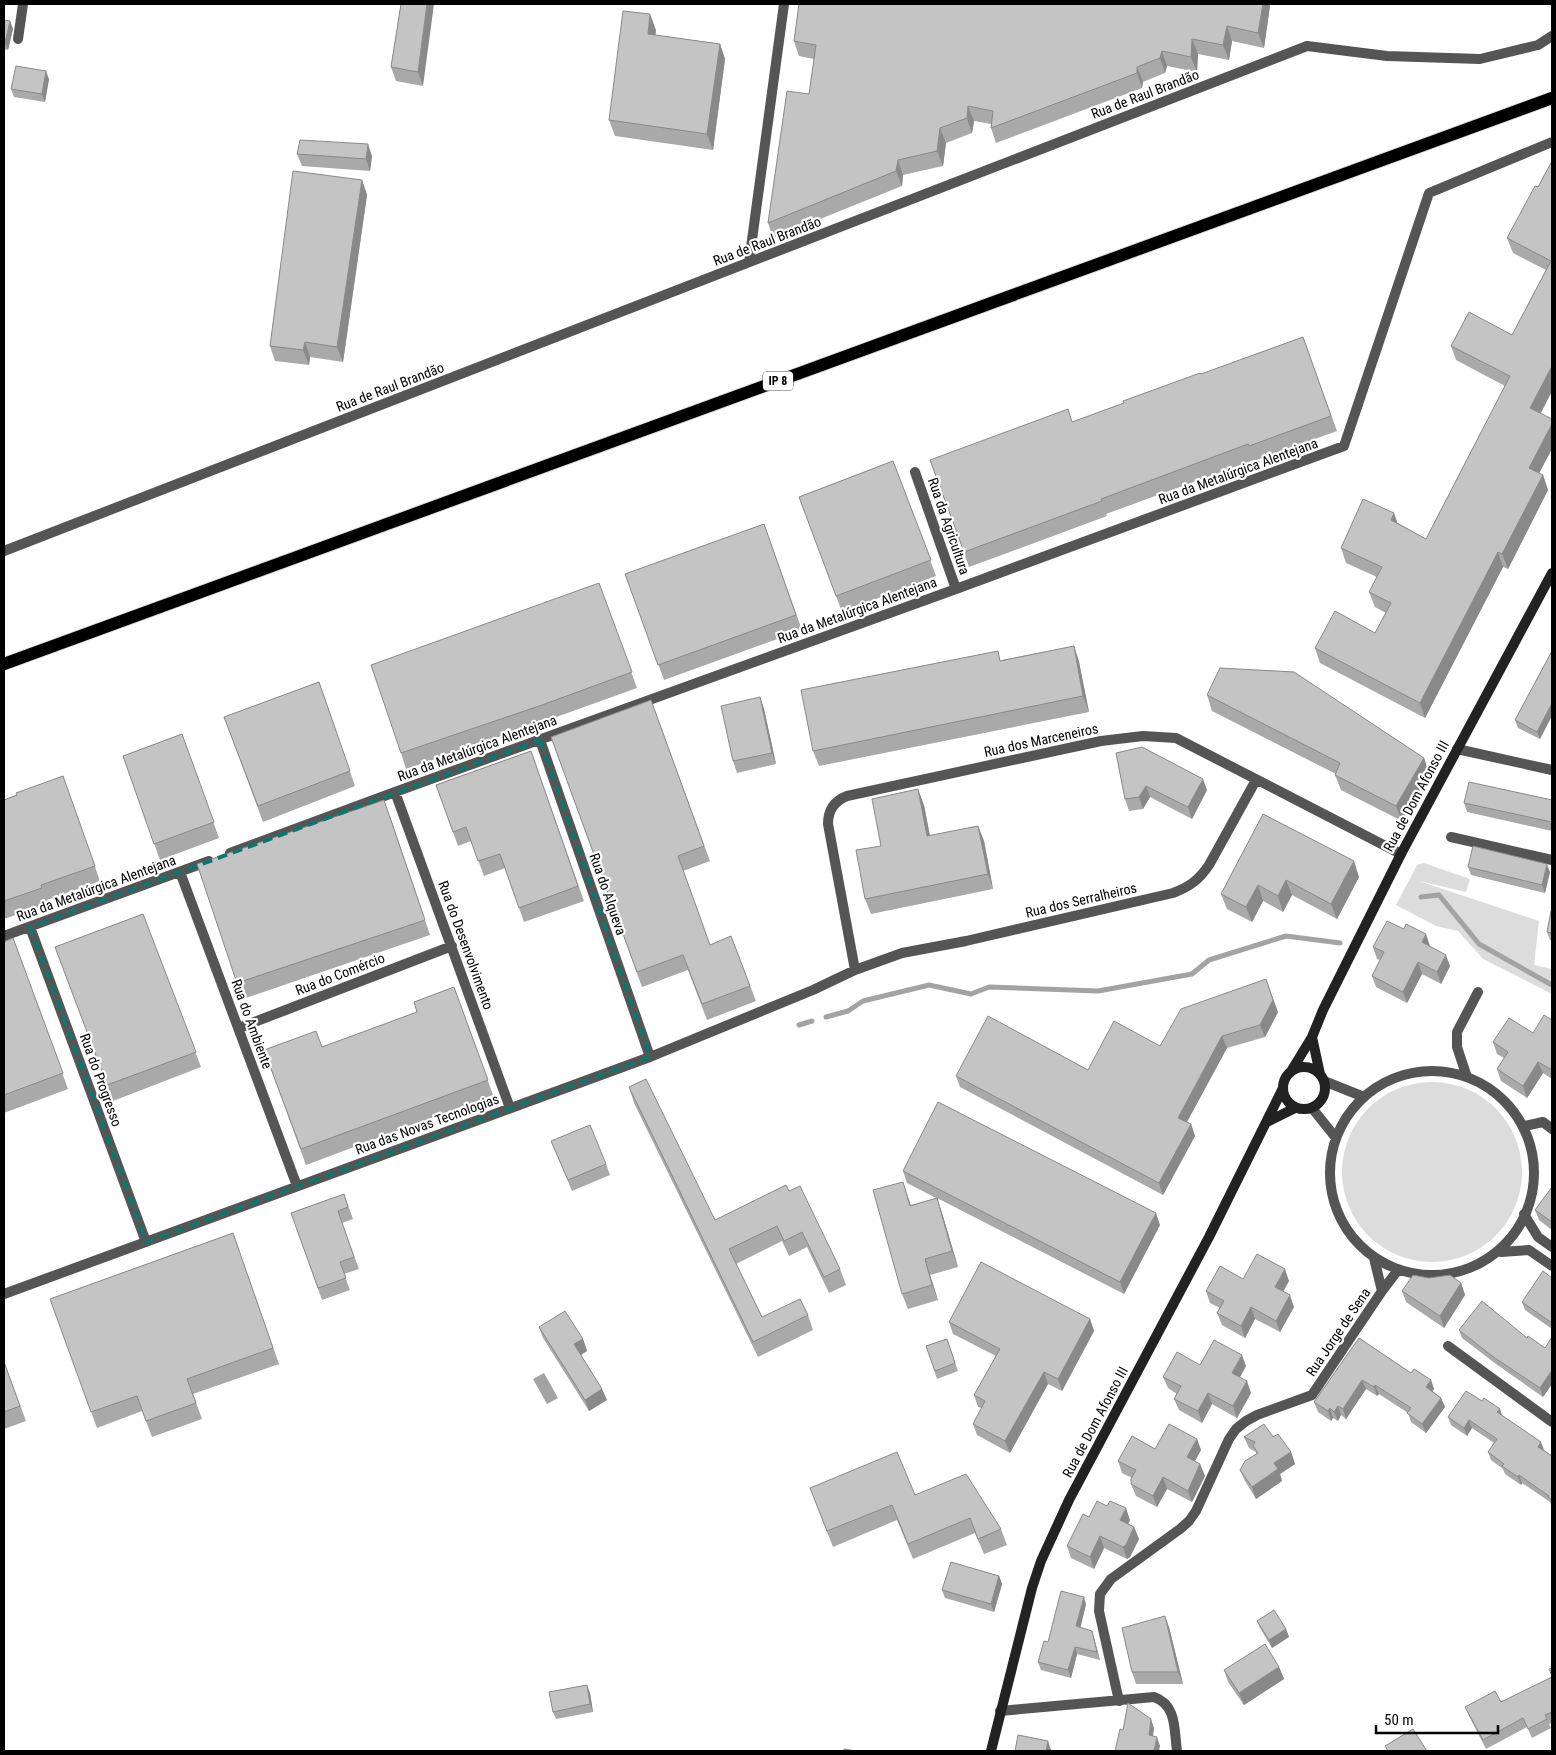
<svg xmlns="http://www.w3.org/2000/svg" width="1556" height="1755" viewBox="0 0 1556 1755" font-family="'Roboto Condensed',sans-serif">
<rect width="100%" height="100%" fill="#fff"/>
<path fill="#dcdcdc" d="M1424,863L1470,879L1466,892L1419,881L1539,921L1534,965L1552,969V994L1483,959L1458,931L1436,926L1396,905L1417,865Z
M1342 1172a90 90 0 1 1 180 0a90 90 0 1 1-180 0Z"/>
<path fill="#a3a3a3" d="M544,1373L558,1398L547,1404L533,1379Z"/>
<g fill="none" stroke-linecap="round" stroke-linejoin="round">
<path stroke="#a3a3a3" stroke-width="5" d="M1421,897L1439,895L1479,944L1552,985
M826,1017L848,1011L863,1001L929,985L971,994L989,987L1098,991L1192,974L1209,960L1286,936L1340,943
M799,1025L812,1021"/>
<g stroke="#dbdbdb" stroke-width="14">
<path id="primary" d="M4,664L1552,98"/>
</g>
<path stroke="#555" stroke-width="10" d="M18,39L23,4
M749,262L784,4
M915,472L956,589
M4,551L1307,46L1387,56L1480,59L1538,45L1552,36
M540,740L650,1057
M1457,749L1552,770
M395,792L510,1108
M1451,837L1552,860
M230,853L395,792L956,589L1344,446L1429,193L1552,142
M180,872L297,1186
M30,927L146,1242
M4,936L209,861
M855,970L828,824C828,810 834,801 847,796L1101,741L1143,736L1176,738L1401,854
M239,1028L452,946
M1330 1173a102 102 0 1 1 204 0a102 102 0 1 1-204 0Z
M1467,1077L1457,1047V1032L1478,992
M1324,1081L1364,1097
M1312,1108L1336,1138
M1524,1126L1543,1122L1552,1129
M1524,1214L1538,1237L1552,1247
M1501,1252L1529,1250L1552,1266
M1374,1258L1382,1291
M4,1294L650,1057L813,990L855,970L902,953L966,941L1173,893C1189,887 1199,880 1209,865L1256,780
M1448,1346L1552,1422
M1119,1701L1099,1611L1100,1594L1111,1579L1180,1529L1189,1521L1196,1511L1229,1439L1236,1429L1246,1421L1257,1415L1312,1395L1382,1291L1398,1270
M1000,1711L1154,1697C1177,1705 1174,1730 1177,1751"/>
<path stroke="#222" stroke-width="10" d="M1312,1037L1320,1074
M1283 1088a21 21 0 1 1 42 0a21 21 0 1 1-42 0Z
M1290,1073L1312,1037L1323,1010L1401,854L1552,573
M1267,1122L1295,1108
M991,1751L1032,1588L1041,1561L1069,1500L1209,1237L1283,1088"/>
<use href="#primary" stroke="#000" stroke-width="12"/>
</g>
<path fill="#a9a9a9" d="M401,4L423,86L396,81L391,67Z
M799,4H1269L1270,6L1264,48L1232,41L1229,60L1198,54L1197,72L1167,66L1165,73L1143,82L1142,88L996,143L991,128V124L974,121L972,133L946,143L943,166L903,175L902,186L773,238L768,223L809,94L814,59L799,56L794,41Z
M4,20L10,21L13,29L8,50L4,49Z
M656,30L655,35L720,44L725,59L713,150L615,136L609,120Z
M49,79L45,102L14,97L11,89Z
M297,154L372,156L370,171L302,166Z
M1552,161V391L1541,413L1539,473L1543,475L1548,490L1508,569L1503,567L1425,718L1320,663L1315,648L1375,633L1386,613L1375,607L1369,592L1377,577L1346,563L1341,548L1398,523L1426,539L1505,386L1456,360L1451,346L1512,335L1546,270L1513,253L1507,238L1538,187Z
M362,180L367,195L343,362L310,357L309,365L275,361L270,346Z
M1303,337L1337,431L1254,461V460L1106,514L1107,516L969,567L930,460L1072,422L1124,403L1201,374Z
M893,461L936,576L842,612L799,497Z
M764,524L802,630L664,680L625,574Z
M599,583L637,688L548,720L406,769L401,753Z
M1074,646L1079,662L1089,712L819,766L813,751L1002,660Z
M1552,651L1540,739L1518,728L1515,720Z
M319,682L355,786L263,822L224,717Z
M1207,695L1424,758L1429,773L1402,821L1341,790L1335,775L1336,774L1212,711Z
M760,697L764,709L776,764L737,773L733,761Z
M651,700L710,861L683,871L710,945L731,936L756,1001L707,1020L688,970L642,987L551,737Z
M182,734L219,838L160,860L123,756Z
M531,751L584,901L524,922L505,868L484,876L471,841L458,846L436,785Z
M1116,753L1207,790L1192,819L1150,797L1143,809L1129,811L1125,799Z
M63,776L100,881L47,900L48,904L4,919V800L17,795Z
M1552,800V831L1467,812L1464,803Z
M924,805L930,836L978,826L984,841L993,889L871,914L865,899L881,846Z
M1263,814L1359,877L1337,919L1292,895L1283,912L1263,901L1252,922L1227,909L1221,894Z
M390,816L430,935L243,999L237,983Z
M1468,867L1550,872L1545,893L1471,875Z
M1552,911V940H1550L1547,932Z
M143,914L201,1067L113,1101L55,947Z
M13,938L68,1089L4,1113V942Z
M1430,946L1450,966L1441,984L1422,974L1407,1003L1376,987L1372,976L1380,960L1377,959L1373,947Z
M454,987L493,1095L306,1165L264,1050L322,1047L417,1012Z
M1278,1012L1265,1037L1227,1048L1187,1122L1191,1124L1195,1136L1163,1195L960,1087L956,1076L1088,1070L1160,1046Z
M1552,1020V1079L1543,1073L1527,1098L1501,1081L1497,1069L1504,1058L1497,1054L1493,1042L1533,1033Z
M629,1087L715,1220L789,1191L840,1269L846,1285L829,1293L807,1247L789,1256L782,1241L736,1264L762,1317L808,1315L813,1330L758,1357L634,1103Z
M551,1141L606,1164L610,1175L572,1191Z
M903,1171L1160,1225L1124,1294L937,1198L942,1213L958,1267L930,1275L938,1300L908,1309L902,1294L908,1197L911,1205L936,1198L907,1183Z
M1552,1187V1230L1539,1220L1535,1210Z
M344,1194L353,1219L342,1223L359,1269L344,1274L350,1290L322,1300L291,1213Z
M233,1233L279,1364L193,1394L202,1419L152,1437L142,1411L97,1428L50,1299Z
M1552,1278V1329L1525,1310L1522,1302Z
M1243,1279L1289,1281L1283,1291L1294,1307L1280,1332L1255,1319L1245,1338L1222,1325L1217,1313L1220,1308L1210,1303L1206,1291Z
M1461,1283L1465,1295L1444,1328L1406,1302L1402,1291Z
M1090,1319L1094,1331L1062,1391L1048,1384L1010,1453L977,1435L973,1424L982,1408L978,1407L974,1395L996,1356L953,1334L949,1322Z
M539,1327L583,1339L587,1351L581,1355L602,1389L607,1400L589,1411L543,1338Z
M1459,1330L1527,1338L1545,1348L1552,1337V1384L1543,1397L1496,1364L1462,1338Z
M1359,1338L1411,1373L1431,1380L1434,1389L1432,1391L1441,1398L1445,1407L1426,1433L1411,1422L1408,1413L1379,1394L1377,1396L1366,1389L1346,1419L1341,1415L1338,1421L1333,1418L1331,1421L1318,1412L1314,1402Z
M947,1339L958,1371L937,1379L926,1346Z
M4,1362L26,1421L4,1429Z
M1200,1365L1246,1366L1240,1377L1251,1393L1237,1418L1212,1404L1202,1423L1179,1410L1174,1399L1177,1394L1168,1388L1163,1377Z
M1482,1401L1500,1409L1502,1416L1544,1450L1552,1456V1506L1551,1505L1550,1502L1522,1483L1521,1485L1505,1474L1503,1469L1491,1460L1488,1452L1494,1443L1472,1428L1467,1436L1451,1425L1448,1417Z
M1244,1437H1273L1291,1452L1295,1464L1280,1474L1282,1481L1256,1499L1245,1481L1240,1470L1256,1454V1452L1249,1448Z
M1197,1439L1201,1450L1195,1461L1200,1464L1205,1476L1192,1502L1167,1489L1157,1507L1136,1496L1131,1484L1132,1478L1122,1473L1118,1461L1155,1449Z
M810,1488L915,1495L1001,1529L1007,1545L984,1554L975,1533L913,1559L897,1520L833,1547Z
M1089,1517L1130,1520L1128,1524L1134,1527L1139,1539L1130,1557L1127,1559L1104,1548L1094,1569L1071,1558L1067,1546Z
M999,1576L1002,1584L994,1612L945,1598L942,1590Z
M1086,1604L1080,1628L1094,1638L1100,1660L1077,1654L1071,1678L1041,1670L1038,1662L1048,1642Z
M1257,1621L1286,1629L1289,1637L1272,1648L1260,1628Z
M1169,1627L1183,1684H1136L1132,1672Z
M1279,1667L1284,1679L1244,1705L1228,1682L1224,1670Z
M1552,1677V1723L1549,1724L1551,1728L1532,1738L1527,1727L1486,1749L1469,1716L1465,1707L1501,1702Z
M590,1693L593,1712L556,1719L553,1712Z"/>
<path fill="#898989" d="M427,4H434L423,86L418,72Z
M1263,4H1269L1270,6L1264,48L1258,33Z
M650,14L656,30L654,49L648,34Z
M10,21L13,29L8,50L5,43Z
M1227,26L1232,41L1229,60L1223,45Z
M1192,39L1198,54L1197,72L1191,57Z
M720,44L725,59L713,150L707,134Z
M1162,51L1167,66L1165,73L1160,58Z
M1137,67L1143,82L1142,88L1137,73Z
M46,71L49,79L45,102L42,94Z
M968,106L974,121L972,133L967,118Z
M940,128L946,143L943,166L937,151Z
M368,144L372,156L370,171L366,159Z
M898,160L903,175L902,186L896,171Z
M362,180L367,195L343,362L337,347Z
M305,342L310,357L309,365L303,350Z
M1552,366V391L1536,422L1530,408Z
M1552,424V449L1534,483L1529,468Z
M1543,475L1548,490L1508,569L1502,554Z
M1394,513L1399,527L1391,520Z
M1498,552L1503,567L1425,718L1420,703Z
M1074,646L1079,662L1089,712L1083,696Z
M760,697L764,709L776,764L772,753Z
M1552,703V716L1540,739L1537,732Z
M1424,758L1429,773L1402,821L1396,806Z
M1203,779L1207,790L1192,819L1188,807Z
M1146,786L1150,797L1143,809L1139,797Z
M918,789L924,805L933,852L927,836Z
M978,826L984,841L993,889L988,874Z
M1354,861L1359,877L1337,919L1331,904Z
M1547,864L1550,872L1545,893L1542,885Z
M1286,880L1292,895L1283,912L1278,896Z
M1258,885L1263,901L1252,922L1246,907Z
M1426,934L1430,946L1426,954L1422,942Z
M1446,955L1450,966L1441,984L1437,972Z
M1418,962L1422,974L1407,1003L1403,992Z
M1266,979L1278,1012L1265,1037L1260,1025Z
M1222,1036L1227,1048L1183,1129L1178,1118Z
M1538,1062L1543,1073L1527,1098L1523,1086Z
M1191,1124L1195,1136L1163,1195L1159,1183Z
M903,1182L908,1197L915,1221L910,1206Z
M937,1198L942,1213L958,1267L952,1251Z
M1156,1213L1160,1225L1124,1294L1120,1282Z
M925,1259L930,1275L938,1300L932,1285Z
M1285,1269L1289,1281L1279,1299L1275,1287Z
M1461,1283L1465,1295L1444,1328L1440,1316Z
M1290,1295L1294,1307L1280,1332L1276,1321Z
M1251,1307L1255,1319L1245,1338L1241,1326Z
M1090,1319L1094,1331L1062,1391L1058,1379Z
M583,1339L587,1351L579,1356L574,1344Z
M1242,1355L1246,1366L1236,1384L1232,1373Z
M1552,1370V1384L1543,1397L1540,1388Z
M1044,1372L1048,1384L1010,1453L1005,1441Z
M1362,1380L1366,1389L1346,1419L1343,1409Z
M1431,1380L1434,1389L1429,1396L1426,1387Z
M1247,1381L1251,1393L1237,1418L1233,1406Z
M1375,1385L1379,1394L1377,1396L1374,1387Z
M602,1389L607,1400L589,1411L585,1400Z
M1208,1393L1212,1404L1202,1423L1198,1411Z
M1441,1398L1445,1407L1426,1433L1422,1424Z
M1338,1406L1341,1415L1338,1421L1334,1412Z
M1330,1408L1333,1418L1331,1421L1328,1411Z
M1500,1409L1502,1416L1497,1412Z
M1469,1420L1472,1428L1467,1436L1464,1428Z
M1197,1439L1201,1450L1191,1468L1187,1457Z
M1541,1442L1544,1450L1538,1447Z
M1291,1452L1295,1464L1280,1474L1282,1481L1256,1499L1252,1487L1274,1463Z
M1200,1464L1205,1476L1192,1502L1188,1491Z
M1519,1475L1522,1483L1521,1485L1518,1477Z
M1163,1477L1167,1489L1157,1507L1153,1496Z
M1126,1508L1130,1520L1124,1532L1120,1520Z
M1134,1527L1139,1539L1130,1557L1127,1559L1123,1547Z
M1100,1536L1104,1548L1094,1569L1090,1557Z
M999,1576L1002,1584L994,1612L991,1604Z
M1084,1597L1086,1604L1079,1634L1076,1626Z
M1165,1616L1169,1627L1183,1684L1178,1672Z
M1286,1629L1289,1637L1272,1648L1269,1640Z
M1092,1631L1094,1638L1100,1660L1097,1652Z
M1075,1647L1077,1654L1071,1678L1068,1670Z
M1279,1667L1284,1679L1244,1705L1239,1693Z
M587,1685L590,1693L593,1712L590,1704Z
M1151,1719L1154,1728L1152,1744L1149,1735Z
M1157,1737L1160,1746L1159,1751H1154Z
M1048,1741L1051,1750V1751H1046Z"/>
<path fill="#c4c4c4" stroke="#898989" d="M401,4H427L418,72L391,67Z
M799,4H1263L1258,33L1227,26L1223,45L1192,39L1191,57L1162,51L1160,58L1137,67V73L991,128L993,111L968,106L967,118L940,128L937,151L898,160L896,171L768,223L787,91L809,94L816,45L794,41Z
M623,11L650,14L648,34L720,44L707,134L609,120Z
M4,20L10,21L5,43L4,42Z
M16,66L46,71L42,94L11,89Z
M300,140L368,144L366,159L297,154Z
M1552,161V366L1530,408L1552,419V424L1529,468L1543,475L1502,554L1498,552L1420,703L1315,648L1335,611L1375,633L1391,603L1369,592L1382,567L1341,548L1363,499L1394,513L1391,520L1426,539L1510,376L1451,346L1469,312L1512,335L1551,261L1507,238L1535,186L1538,187Z
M293,171L362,180L337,347L305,342L303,350L270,346Z
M1303,337L1331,416L1249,446L1248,444L1101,499L1102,501L964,552L930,460L1068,409L1072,422L1124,403L1123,401L1200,373L1201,374Z
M893,461L931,560L836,596L799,497Z
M764,524L796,615L658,665L625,574Z
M599,583L632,672L542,705L401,753L371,665Z
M1074,646L1083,696L813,751L801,690L998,651L1000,661Z
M1552,651V703L1537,732L1515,720Z
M1220,668L1294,672L1424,758L1396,806L1335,775L1340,763L1207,695Z
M319,682L350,771L258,806L224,717Z
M760,697L772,753L733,761L721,706Z
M651,700L704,846L678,856L710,945L731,936L750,986L702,1004L683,955L637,972L551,737Z
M182,734L214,822L154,844L123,756Z
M1142,747L1203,779L1188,807L1146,786L1139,797L1125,799L1116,753Z
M531,751L578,886L519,908L500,854L478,861L466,827L453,832L436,785Z
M63,776L95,866L41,885L42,888L4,901V800L17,795L16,793Z
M1469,782L1552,800V822L1464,803Z
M918,789L927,836L978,826L988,874L865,899L856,850L881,846L872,799Z
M384,800L425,920L237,983L197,864Z
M1263,814L1354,861L1331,904L1286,880L1278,896L1258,885L1246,907L1221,894Z
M1473,846L1547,864L1542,885L1468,867Z
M1551,911H1552V933L1547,932Z
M143,914L196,1052L107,1085L55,947Z
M1387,921L1404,929L1406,924L1426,934L1422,942L1446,955L1437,972L1418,962L1403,992L1372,976L1384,952L1373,947Z
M13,938L63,1073L4,1095V942Z
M1266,979L1273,1000L1260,1025L1222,1036L1178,1118L1191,1124L1159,1183L956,1076L988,1016L1088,1070L1114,1021L1160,1046L1181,1009Z
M454,987L488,1080L301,1149L264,1050L316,1031L322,1047L417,1012L414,1002Z
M1544,1015L1552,1020V1070L1538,1062L1523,1086L1497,1069L1508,1052L1493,1042L1509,1018L1533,1033Z
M646,1079L715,1220L786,1185L789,1191L800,1186L840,1269L824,1277L802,1232L784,1241L777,1226L729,1249L762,1317L800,1299L808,1315L753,1342L629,1087Z
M938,1102L1156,1213L1120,1282L903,1171Z
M590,1125L606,1164L568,1180L551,1141Z
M903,1182L910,1206L937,1198L952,1251L925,1259L932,1285L902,1294L873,1190Z
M1552,1187V1222L1535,1210Z
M344,1194L348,1207L338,1211L354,1257L340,1262L346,1278L318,1288L291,1213Z
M233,1233L273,1348L187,1379L196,1403L146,1421L137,1396L91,1412L50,1299Z
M1257,1254L1285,1269L1275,1287L1290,1295L1276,1321L1251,1307L1241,1326L1217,1313L1224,1301L1206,1291L1220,1266L1243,1279Z
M981,1262L1090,1319L1058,1379L1044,1372L1005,1441L973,1424L985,1401L974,1395L1000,1349L949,1322Z
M1543,1271L1552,1278V1323L1522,1302Z
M1413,1275L1429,1278L1450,1275L1461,1283L1440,1316L1402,1291Z
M1482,1301L1527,1338L1528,1336L1545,1348L1552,1337V1370L1540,1388L1492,1356L1459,1330Z
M565,1311L583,1339L574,1344L602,1389L585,1400L539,1327Z
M1359,1338L1411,1373L1414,1369L1431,1380L1426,1387L1441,1398L1422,1424L1407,1413L1411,1408L1375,1385L1374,1387L1362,1380L1343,1409L1338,1406L1334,1412L1330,1408L1328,1411L1314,1402Z
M947,1339L955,1363L935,1371L926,1346Z
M1214,1340L1242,1355L1232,1373L1247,1381L1233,1406L1208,1393L1198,1411L1174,1399L1181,1386L1163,1377L1177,1352L1200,1365Z
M4,1362L20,1406L4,1412Z
M1466,1391L1482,1401L1484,1398L1500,1409L1497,1412L1541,1442L1538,1447L1552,1456V1500L1548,1497L1549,1496L1519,1475L1518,1477L1502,1466L1504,1464L1488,1452L1497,1439L1469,1420L1464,1428L1448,1417Z
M1169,1424L1197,1439L1187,1457L1200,1464L1188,1491L1163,1477L1153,1496L1131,1484V1479L1136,1470L1118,1461L1132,1436L1155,1449Z
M1264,1424L1273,1437L1278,1434L1291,1452L1274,1463L1278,1469L1252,1487L1240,1470L1245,1461L1258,1453L1253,1446L1255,1442L1244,1437Z
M897,1452L915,1495L966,1474L1001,1529L978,1539L970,1518L908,1544L892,1505L827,1531L810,1488Z
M1097,1501L1107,1506L1110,1501L1126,1508L1120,1520L1134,1527L1126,1545L1123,1547L1100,1536L1090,1557L1067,1546L1083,1514L1089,1517Z
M951,1562L999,1576L991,1604L942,1590Z
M1061,1591L1084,1597L1076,1626L1092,1631L1097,1652L1075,1647L1068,1670L1038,1662L1044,1641L1048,1642Z
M1274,1610L1286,1629L1269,1640L1257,1621Z
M1165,1616L1178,1672H1132L1122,1628Z
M1265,1644L1279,1667L1239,1693L1224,1670Z
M1552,1668V1676L1549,1669Z
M1552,1677V1712L1545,1715L1547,1719L1528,1729L1523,1718L1483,1740L1465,1707L1495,1691L1501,1702Z
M587,1685L590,1704L553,1712L549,1692Z
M1128,1703L1151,1719L1149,1735L1157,1737L1154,1751H1115L1120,1729L1123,1730Z
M1413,1729L1427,1751H1388L1385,1746Z
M1018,1735L1048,1741L1046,1751H1015Z
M844,1749L855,1751H844Z"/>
<path fill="none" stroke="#0f766e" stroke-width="4" stroke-dasharray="10 6" stroke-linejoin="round" d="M540,740L650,1057L146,1242L30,927Z"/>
<g text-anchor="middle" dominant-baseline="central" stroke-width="4.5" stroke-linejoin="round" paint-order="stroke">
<rect fill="#fff" stroke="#4c4c4c" stroke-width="1" x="763" y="371.5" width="30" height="19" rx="4"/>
<g font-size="12" font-weight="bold" fill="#000">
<text x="778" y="381">IP 8</text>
</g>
<g font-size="14" fill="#000" stroke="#fff">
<text transform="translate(1145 94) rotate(-21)">Rua de Raul Brandão</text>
<text transform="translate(767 241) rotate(-21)">Rua de Raul Brandão</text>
<text transform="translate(390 387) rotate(-21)">Rua de Raul Brandão</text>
<text transform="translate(1238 471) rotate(-20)">Rua da Metalúrgica Alentejana</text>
<text transform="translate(949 526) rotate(71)">Rua da Agricultura</text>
<text transform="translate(857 610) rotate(-20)">Rua da Metalúrgica Alentejana</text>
<text transform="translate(1041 740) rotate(-12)">Rua dos Marceneiros</text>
<text transform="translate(477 748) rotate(-20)">Rua da Metalúrgica Alentejana</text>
<text transform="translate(1416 796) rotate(-62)">Rua de Dom Afonso III</text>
<text transform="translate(96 888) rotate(-20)">Rua da Metalúrgica Alentejana</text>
<text transform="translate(608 894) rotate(71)">Rua do Alqueva</text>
<text transform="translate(1081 900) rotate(-13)">Rua dos Serralheiros</text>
<text transform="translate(466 945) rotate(70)">Rua do Desenvolvimento</text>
<text transform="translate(340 974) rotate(-21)">Rua do Comércio</text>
<text transform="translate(252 1024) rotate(70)">Rua do Ambiente</text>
<text transform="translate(101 1080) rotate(70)">Rua do Progresso</text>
<text transform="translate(427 1124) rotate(-20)">Rua das Novas Tecnologias</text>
<text transform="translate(1338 1332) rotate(-56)">Rua Jorge de Sena</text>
<text transform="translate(1095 1422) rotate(-62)">Rua de Dom Afonso III</text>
</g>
</g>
<rect width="1556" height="1755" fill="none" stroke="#000000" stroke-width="10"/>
<path d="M1376 1725v8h122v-8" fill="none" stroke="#000000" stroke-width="2.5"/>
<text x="1384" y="1725" font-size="15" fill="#000000" stroke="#ffffff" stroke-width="4" paint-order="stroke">50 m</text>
</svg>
